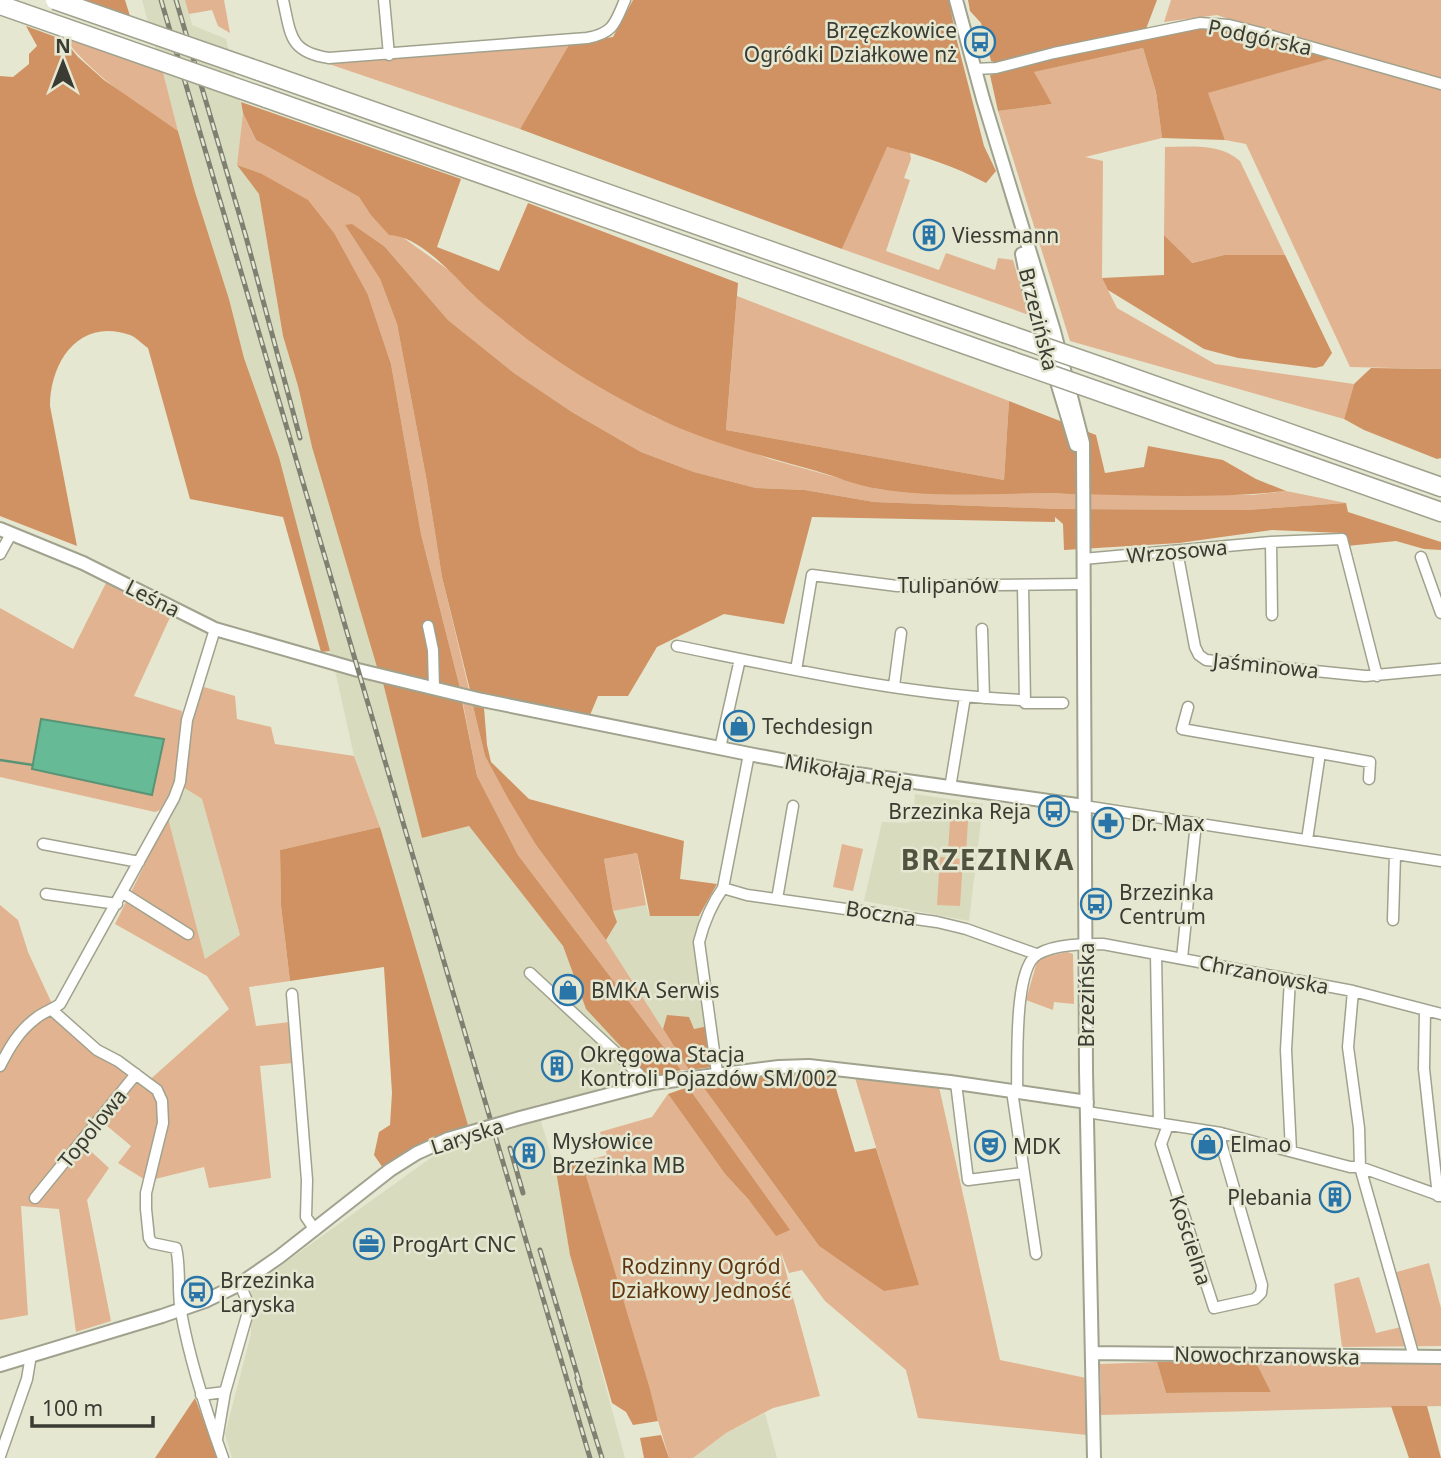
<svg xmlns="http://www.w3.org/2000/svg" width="1441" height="1458" viewBox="0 0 1441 1458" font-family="'Noto Sans',sans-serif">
<rect width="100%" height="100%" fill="#e5e7d1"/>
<path fill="#d8dbbe" d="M142,0H186L192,25L226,39L243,113L237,165L259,194L283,336L298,386L312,447L382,679L422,838L469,826L563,946L586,1009L650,1078L536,1105L556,1171L570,1255L625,1458H232L225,1434L251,1334V1287L439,1152L472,1146L468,1125L380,827L354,756L337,679L279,457L244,358L229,299L195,192Z
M183,787L202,799L240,935L205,959L168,818Z
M915,794L983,804L969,921L864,901L882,822L908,823L913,819Z
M646,905L650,916H699L708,1026L694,1029L667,1015L663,1029L606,940L617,922L613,911Z
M765,1413L777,1458H693L726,1433Z"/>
<path fill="#e2b390" d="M185,0H224L230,33L218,26L212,10L189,14Z
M1171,0H1441V369L1350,367L1246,144L1225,140L1207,93L1334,57L1217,15L1164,22Z
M56,29L161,65L178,131C129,99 93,76 56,29Z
M570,43L520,129L326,63Z
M1143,48L1156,92L1162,138L1085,157L1103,161L1102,278L1117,308L1215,364L1354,384L1344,419L1070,341L998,111L1052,104L1033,72Z
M243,113L256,140L359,197L370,214L450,271L473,295L654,417L770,459L878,489L929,493L1104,494L1252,495L1286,491L1346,503L1246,510L1061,509L874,502L805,490L756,488L694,472L641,452L572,412L514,373L448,320L385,247L345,225L380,279L397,324L427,482L442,577L485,756L536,845L606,940L689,1070H681L518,855L477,776L460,688L421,534L391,364L368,295L260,173L237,165Z
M886,147L910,152L911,159L904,178L910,180L886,251L939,270L946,253L995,270L998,258L1013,260L1029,315L842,249Z
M1165,147C1191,147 1219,143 1240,161L1285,255H1224L1191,263L1164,235Z
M737,296L1009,401L1004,480L726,430Z
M106,583L172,613L134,696L182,711L177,780L160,810L155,812L0,777V608L73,649Z
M204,687L235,696L237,719L271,727L275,744L354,756L380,827L280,850L281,906L290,981L249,987L256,1026L290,1022L293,1063L260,1066L271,1178L209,1188L204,1167L147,1181L118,1163L131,1146L100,1120L83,1144L109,1168L87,1200L111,1321L76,1332L59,1209L21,1206L28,1315L0,1320V905L18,920L28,952L54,1008L145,1084L229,1009L207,976L115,924L168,818L205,959L240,935L202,799L183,787C186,761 186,706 204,687Z
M950,820L968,821L966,854L948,853Z
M842,844L863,849L853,891L833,887Z
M637,853L646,905L613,911L604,859Z
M940,857L963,859L960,906L937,905Z
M1068,952L1073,954L1074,1004L1054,1002L1053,1010L1026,1000L1038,958Z
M855,1078L939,1087L1000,1360L1086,1378V1395L1101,1396L1100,1364L1157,1362L1166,1393L1271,1392L1256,1362L1441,1364V1406L1102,1415L1086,1410L1087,1435L918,1418L906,1370L825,1301L802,1270L789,1273L780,1250L820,1396L773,1408L726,1433L693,1458H669L582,1162L607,1155L600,1132L652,1117L668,1094L725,1174L749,1200L789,1230L688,1087L701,1084L819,1246L884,1290L918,1285Z
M1429,1263L1441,1308V1346L1342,1347L1334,1284L1359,1277L1376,1333L1401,1327L1386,1275Z"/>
<path fill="#d09262" d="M84,0H125L130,16Z
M633,0H949L956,37L984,146L996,171L986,183C954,166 921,155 887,147L842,249L520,129L570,43L613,37Z
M968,0H1157L1146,29L996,63L991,61L981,23L970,11Z
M26,26L64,40L78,57L104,80L178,131L195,192L229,299L244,358L279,457L330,651L321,652L283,517L190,499L148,348C142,344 136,337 130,335C79,317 50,362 50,406L77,546L0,516V76L13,77L29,64V54L37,46Z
M1197,27L1235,31L1336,57L1208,93L1225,140L1162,138L1156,92L1143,48L1034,72L1052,104L998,111L990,75L1073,53Z
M241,102L461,179L437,247L499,271L528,203L738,283L726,430L1004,480L1009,401L1096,435L1105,473L1144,467L1148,446L1223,460L1256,479L1286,491C1215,499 1141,495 1070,494C1007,492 941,499 879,489C857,486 835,476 813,470C760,455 703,441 653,416C599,389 547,357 502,319C491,310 479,301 469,291C451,272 417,235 389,235L370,214L359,197L256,140L243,113Z
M237,165L260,173L308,200L334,233L368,295L391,364L421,534L460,688L377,667L312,447L298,386L283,336L259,194Z
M352,224L385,247L448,320L514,373L572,412L641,452L694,472L756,488L805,490L874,502L1061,509L1246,510L1346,503L1348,512L1441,542V550L1424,549L1396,541L1347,546L1341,533L1272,530L1179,543L1064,550L1063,524L1055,517V522L812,517L784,624L724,614L657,647L628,696H598L590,715L470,690L442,577L427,482L397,324L380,279L345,225Z
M1164,235L1192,263L1224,255H1285L1332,353L1323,366L1315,368L1238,358L1204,349L1108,290L1102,278L1164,275Z
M1371,368L1441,369V458L1437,459L1364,430L1344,419L1354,384Z
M382,679L462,701L477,776L518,855L681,1070L650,1078L586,1009L563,946L469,826L422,838Z
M473,706L484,708L487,745L491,762L529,799L684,841L680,879L717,884L699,916H650L637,853L604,859L613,911L617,922L606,940L536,845L509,800L485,756Z
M380,827L468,1125L433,1137L383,1168L374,1155L379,1132L390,1125L392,1093L384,967L290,981L281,906L280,850Z
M667,1015L689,1017L694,1029L708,1026L713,1067L689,1070L663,1029Z
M785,1072L832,1075L855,1152L876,1148L919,1285L884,1291L819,1246L701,1084Z
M688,1087L790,1230L776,1236L749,1200L725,1174L668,1094Z
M582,1162L649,1386L658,1421L633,1425L626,1412L612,1403L570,1255L556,1171Z
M1157,1362H1256L1271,1392L1166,1393Z
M195,1398L218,1458H155Z
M1391,1406H1427L1441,1458H1409Z
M661,1435L669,1458H644L640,1438Z"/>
<path fill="#66ba95" stroke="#599477" stroke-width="2" d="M41,719L164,739L152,795L32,769Z"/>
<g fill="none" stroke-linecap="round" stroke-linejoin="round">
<path stroke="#599477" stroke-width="2.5" d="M0,760L33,765"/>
<g stroke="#a0a28e" stroke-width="13">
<path id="street" d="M283,0C291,35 289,52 329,58L587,38C614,33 615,23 625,0
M384,0L389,55
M974,69L996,68L1054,53L1200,23L1229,25L1272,36L1441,84
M1271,542L1272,615
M1177,551L1195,647L1199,655L1206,660L1365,676L1441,669
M0,554L11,534
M1421,557L1441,613
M1083,559L1271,542L1342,539L1377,676
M1023,585L1025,703H1063
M428,626L433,650L434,688
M982,629L984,698
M677,646C790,669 910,696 1025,700
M796,670L812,575L897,586L1083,584
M894,686L901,633
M1188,707L1182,729L1320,753
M720,748L740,659
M950,788L965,697
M1084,806L1441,861
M1307,840L1320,753L1370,762L1369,779
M43,844L139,862
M723,888L747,895L937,922L966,929L1036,954
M123,893L188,934
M46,894L117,904
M777,899L793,806
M1393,920L1395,855
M1156,954L1159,1123
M1182,958L1196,823
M530,973L639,1074L642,1086
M1290,979L1286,1050L1291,1151
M1353,991L1348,1047L1359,1128L1360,1167L1414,1357
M292,994L307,1180L306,1217L315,1230
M52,1010L97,1050L118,1061L157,1090L162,1101L163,1123L146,1193V1209L149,1238L152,1243L176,1248C181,1269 177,1291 181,1312C190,1362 206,1411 223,1458
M1425,1011L1424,1069L1438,1196
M0,1066C9,1048 19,1031 35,1019C43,1012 52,1010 60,1004L174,798L180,782L187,720L215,629
M717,1073L699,942C704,922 711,905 723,888L749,754
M956,1083L968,1180L1023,1173
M1012,1091L1036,1254
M1017,1092C1018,1065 1013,967 1038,954C1056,944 1083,944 1103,944L1353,991L1441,1014
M1087,1112L1221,1133L1350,1167H1360L1441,1196
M1168,1125L1161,1144L1214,1308L1255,1299L1261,1293L1262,1285L1221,1143V1133
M35,1198L136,1074
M201,1395L225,1392
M217,1439L225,1392L248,1312L247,1301L240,1284
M0,1456L27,1379L31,1355"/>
</g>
<g stroke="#a0a28e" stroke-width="16">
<path id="secondary" d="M956,0L983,99L1054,331L1083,443L1086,1071L1094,1458
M1022,254L1029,289L1076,445
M0,529L83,563L215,629L358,670L482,700L749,754L850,773L1084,806
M520,1118L653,1083L779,1067L809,1066L950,1082L1087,1102
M1092,1353L1441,1357
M0,1365L162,1316L205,1301L240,1284L279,1257L390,1170L417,1153L448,1139"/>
</g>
<g stroke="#a0a28e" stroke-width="21">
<path id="highway" d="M259,71L1004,333
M266,98L1009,360
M1108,369L1441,487
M1109,395L1441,512"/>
</g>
<use href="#street" stroke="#fff" stroke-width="10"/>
<use href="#secondary" stroke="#fff" stroke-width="12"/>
<use href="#highway" stroke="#fff" stroke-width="18"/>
<g stroke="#7f8072" stroke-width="5">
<path id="rail" d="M161,0L590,1458
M176,0L246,237L300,438
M510,1148L523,1193
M540,1250L580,1384
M577,1378L602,1458"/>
</g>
<use href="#rail" stroke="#e5e7d1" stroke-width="2.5" stroke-dasharray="8" stroke-linecap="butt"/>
<g stroke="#a0a28e" stroke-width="16" stroke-linecap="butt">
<path id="secondary-bridge" d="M448,1139L520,1118"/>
</g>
<g stroke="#a0a28e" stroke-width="21" stroke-linecap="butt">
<path id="highway-bridge" d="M55,0L259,71
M0,5L266,98
M1004,333L1108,369
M1009,360L1109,395"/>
</g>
<use href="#secondary-bridge" stroke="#fff" stroke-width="12"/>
<use href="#highway-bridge" stroke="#fff" stroke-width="18"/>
</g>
<defs>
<g id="bus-ring" transform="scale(1.575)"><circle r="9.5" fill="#e5e7d1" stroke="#2975a8" stroke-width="1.5"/><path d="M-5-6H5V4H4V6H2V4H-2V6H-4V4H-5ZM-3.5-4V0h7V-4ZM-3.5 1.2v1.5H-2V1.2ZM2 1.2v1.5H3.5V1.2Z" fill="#2975a8"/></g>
<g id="building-ring" transform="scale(1.575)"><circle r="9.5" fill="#e5e7d1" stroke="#2975a8" stroke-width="1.5"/><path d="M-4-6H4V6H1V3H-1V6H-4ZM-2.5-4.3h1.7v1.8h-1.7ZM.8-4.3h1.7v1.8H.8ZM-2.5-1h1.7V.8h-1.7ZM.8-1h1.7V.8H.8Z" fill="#2975a8"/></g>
<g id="shop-ring" transform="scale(1.575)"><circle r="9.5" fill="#e5e7d1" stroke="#2975a8" stroke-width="1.5"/><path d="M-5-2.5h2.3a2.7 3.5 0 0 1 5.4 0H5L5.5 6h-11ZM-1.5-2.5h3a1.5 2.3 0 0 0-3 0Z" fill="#2975a8"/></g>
<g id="pharmacy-ring" transform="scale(1.575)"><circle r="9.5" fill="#e5e7d1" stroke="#2975a8" stroke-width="1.5"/><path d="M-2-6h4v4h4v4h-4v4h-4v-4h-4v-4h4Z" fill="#2975a8"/></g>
<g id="theatre-ring" transform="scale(1.575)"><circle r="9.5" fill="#e5e7d1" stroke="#2975a8" stroke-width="1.5"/><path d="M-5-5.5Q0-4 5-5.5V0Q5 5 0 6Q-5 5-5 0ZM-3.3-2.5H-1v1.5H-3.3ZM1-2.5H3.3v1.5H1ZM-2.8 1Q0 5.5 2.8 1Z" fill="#2975a8"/></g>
<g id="office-ring" transform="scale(1.575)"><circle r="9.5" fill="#e5e7d1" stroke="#2975a8" stroke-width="1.5"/><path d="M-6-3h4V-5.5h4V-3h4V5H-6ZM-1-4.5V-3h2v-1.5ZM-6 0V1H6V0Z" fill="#2975a8"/></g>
</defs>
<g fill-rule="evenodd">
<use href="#bus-ring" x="980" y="42"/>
<use href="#building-ring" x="929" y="235"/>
<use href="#shop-ring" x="739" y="726"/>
<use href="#bus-ring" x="1054" y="811"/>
<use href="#pharmacy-ring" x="1108" y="823"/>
<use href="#bus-ring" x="1096" y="904"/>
<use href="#shop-ring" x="568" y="990"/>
<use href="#building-ring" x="557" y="1066"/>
<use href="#shop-ring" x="1207" y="1144"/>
<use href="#theatre-ring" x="990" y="1146"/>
<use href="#building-ring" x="529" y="1153"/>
<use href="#building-ring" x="1335" y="1197"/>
<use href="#office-ring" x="369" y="1244"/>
<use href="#bus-ring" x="197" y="1292"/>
</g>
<g text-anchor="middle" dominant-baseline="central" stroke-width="5" stroke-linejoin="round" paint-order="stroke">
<g font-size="21" fill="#3a3b32" stroke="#e5e7d1" text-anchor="start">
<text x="957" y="30" text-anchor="end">Brzęczkowice<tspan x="957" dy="24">Ogródki Działkowe nż</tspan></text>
<text x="952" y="235">Viessmann</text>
<text x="762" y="726">Techdesign</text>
<text x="1031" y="811" text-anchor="end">Brzezinka Reja</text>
<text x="1131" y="823">Dr. Max</text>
<text x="1119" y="892">Brzezinka<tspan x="1119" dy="24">Centrum</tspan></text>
<text x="591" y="990">BMKA Serwis</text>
<text x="580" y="1054">Okręgowa Stacja<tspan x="580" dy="24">Kontroli Pojazdów SM/002</tspan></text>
<text x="552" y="1141">Mysłowice<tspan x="552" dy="24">Brzezinka MB</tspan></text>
<text x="1230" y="1144">Elmao</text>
<text x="1013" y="1146">MDK</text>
<text x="1312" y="1197" text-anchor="end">Plebania</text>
<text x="392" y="1244">ProgArt CNC</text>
<text x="220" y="1280">Brzezinka<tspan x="220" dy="24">Laryska</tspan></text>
</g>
<g font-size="21" fill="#3a3b32" stroke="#e5e7d1">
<text transform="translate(1260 37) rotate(12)">Podgórska</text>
<text transform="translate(1039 319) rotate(76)">Brzezińska</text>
<text transform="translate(1177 551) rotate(-5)">Wrzosowa</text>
<text x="948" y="585">Tulipanów</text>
<text transform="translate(153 598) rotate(27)">Leśna</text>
<text transform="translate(1266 665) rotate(6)">Jaśminowa</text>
<text transform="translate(849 772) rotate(10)">Mikołaja Reja</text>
<text transform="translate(881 913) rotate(9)">Boczna</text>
<text transform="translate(1264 974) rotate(11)">Chrzanowska</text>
<text transform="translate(1086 995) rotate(-90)">Brzezińska</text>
<text transform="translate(92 1128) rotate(-51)">Topolowa</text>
<text transform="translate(467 1136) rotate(-18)">Laryska</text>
<text transform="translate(1191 1240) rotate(72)">Kościelna</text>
<text transform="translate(1267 1355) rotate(1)">Nowochrzanowska</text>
</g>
<g font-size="21" fill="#5e350f" stroke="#e5e7d1">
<text x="701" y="1266">Rodzinny Ogród<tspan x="701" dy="24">Działkowy Jedność</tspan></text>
</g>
<g font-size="28" font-weight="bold" letter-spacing="2" fill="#515341" stroke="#e5e7d1">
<text x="988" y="859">BRZEZINKA</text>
</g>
</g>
<g transform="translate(63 63)" stroke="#e5e7d1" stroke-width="5" paint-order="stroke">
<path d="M0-5L12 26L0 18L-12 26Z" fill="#3a3b32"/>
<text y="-10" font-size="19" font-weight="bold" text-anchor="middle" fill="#3a3b32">N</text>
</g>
<path d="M32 1416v10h121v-10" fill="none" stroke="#3a3b32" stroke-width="3.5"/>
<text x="42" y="1416" font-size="21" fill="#3a3b32" stroke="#e5e7d1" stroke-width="5" paint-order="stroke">100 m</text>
</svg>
